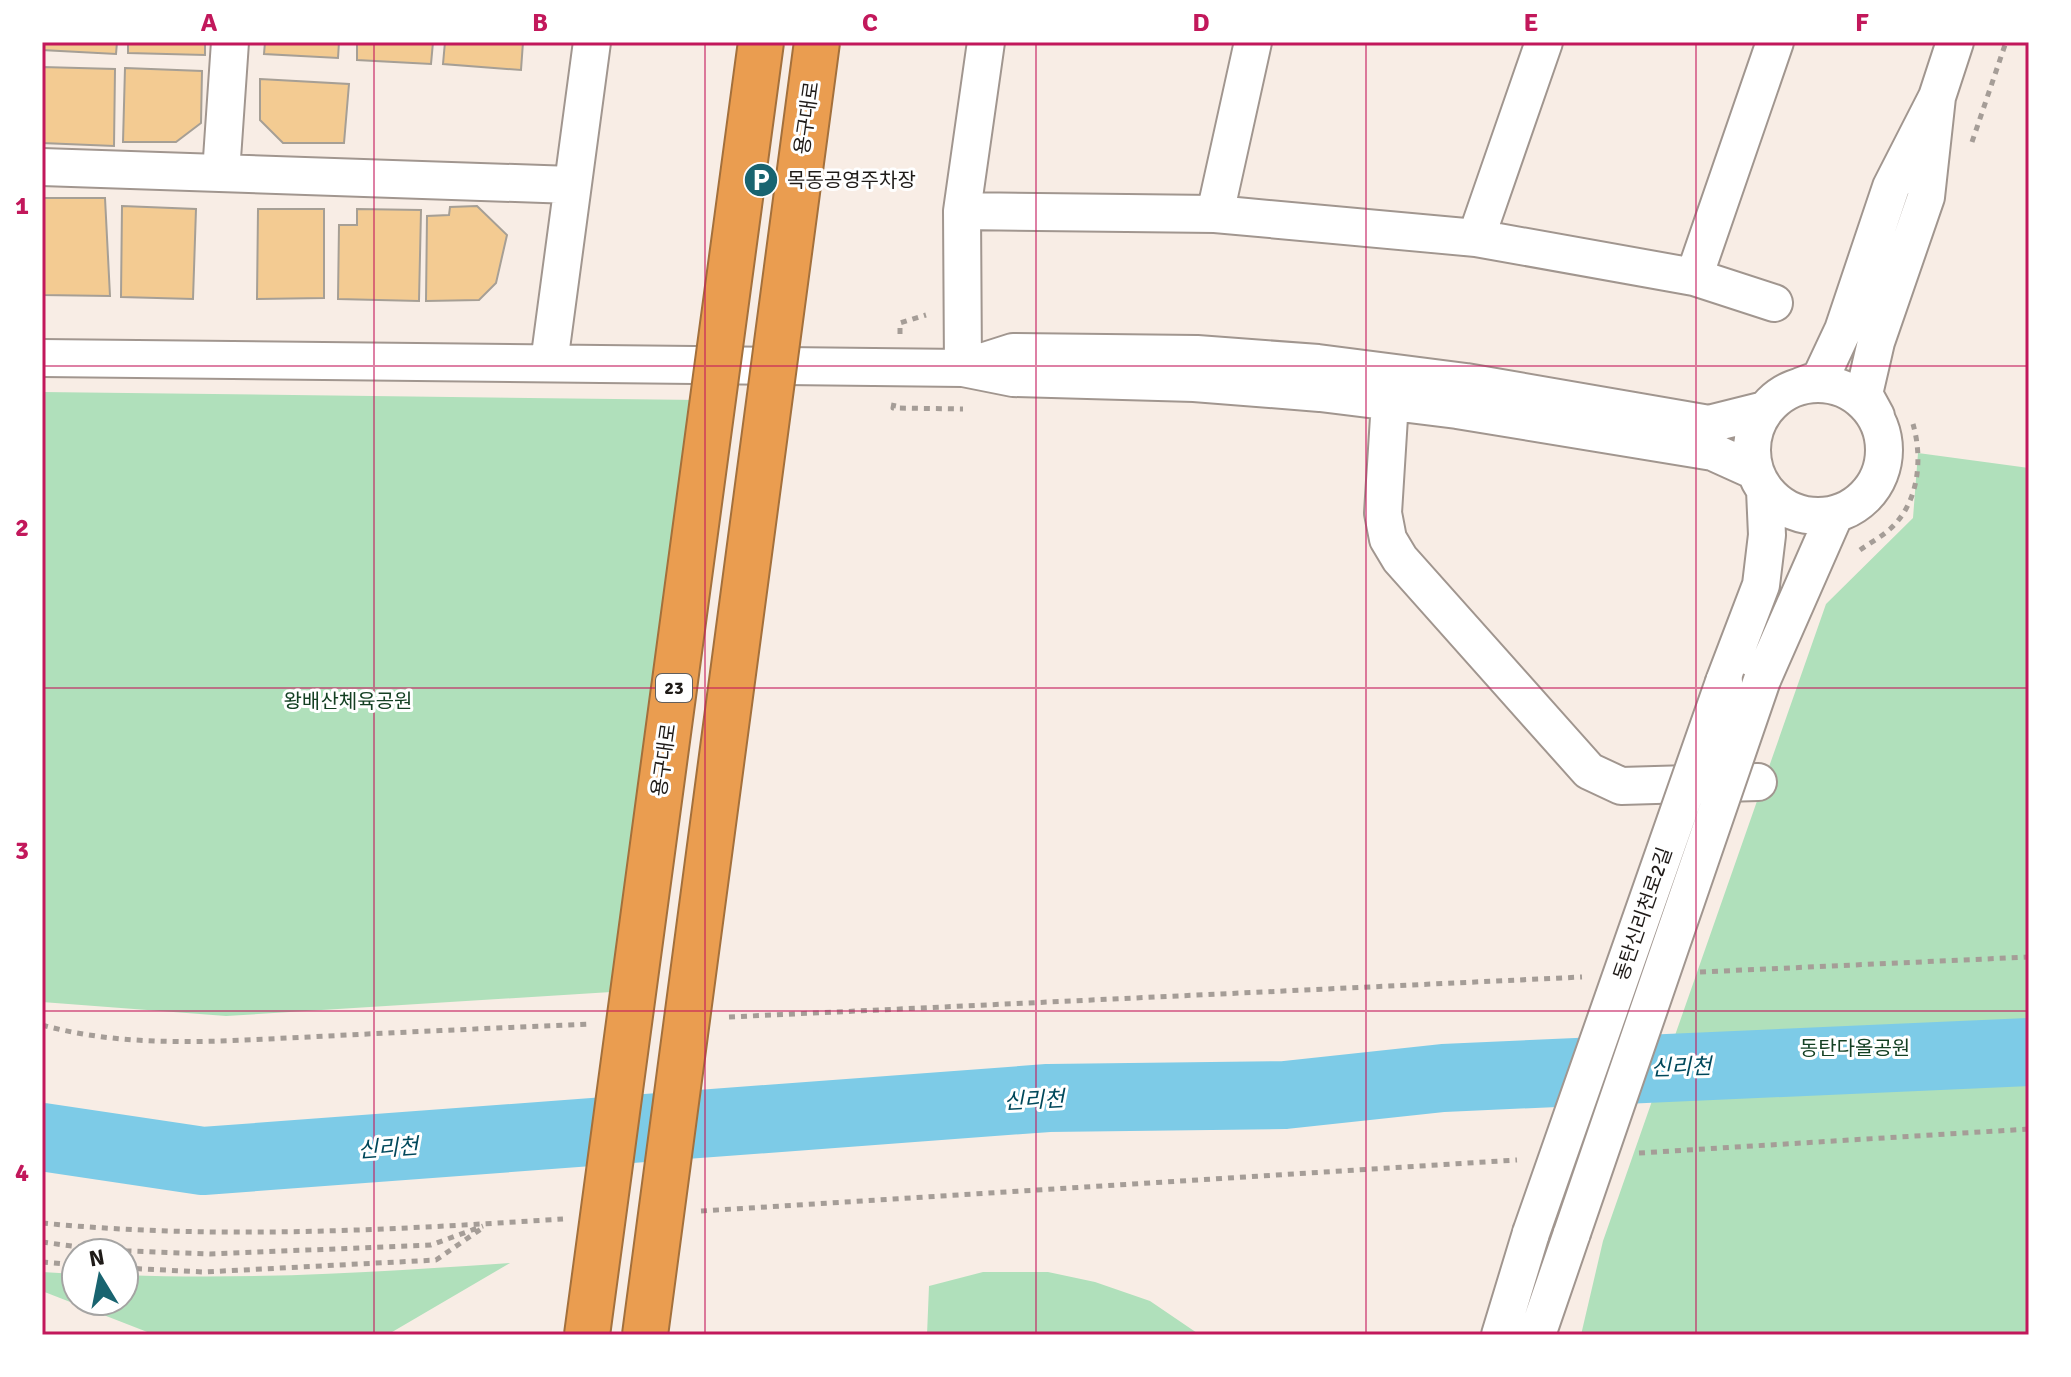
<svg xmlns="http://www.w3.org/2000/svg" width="2071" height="1377" viewBox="0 0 2071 1377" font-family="Signika,'Noto Sans KR',sans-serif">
<rect width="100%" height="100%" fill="#f8ede5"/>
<path fill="#b0e0bb" d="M42,392L700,400L643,990L226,1016L42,1002Z
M1918,453L2029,468V1335H1581L1603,1241L1826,604L1913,518Z
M510,1263L387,1335H155L42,1291V1272L76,1274V1301H124V1275C253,1280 381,1272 510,1263Z
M983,1272H1048L1095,1282L1150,1301L1200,1335H927L929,1286Z"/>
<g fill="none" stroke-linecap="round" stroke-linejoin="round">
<path stroke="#7dcbe7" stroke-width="68" d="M42,1137L203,1161L1048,1098L1285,1095L1443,1078L2029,1052"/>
</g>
<path fill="#f3cb92" stroke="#a69f95" stroke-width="2" d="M42,42H117L116,54L42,50Z
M128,42H205V55L128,53Z
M265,42H339L338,58L264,54Z
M357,42H433L431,64L357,60Z
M445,42H523L521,70L443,64Z
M42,67L115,69L114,146L42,143Z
M125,68L202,71L201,123L176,142H123Z
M260,79L349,84L344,143H283L260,120Z
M42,198H105L110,296L42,295Z
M122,206L196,209L193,299L121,297Z
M477,206L507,235L496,283L479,300L426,301L427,216L449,215L450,207Z
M258,209H324V298L257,299Z
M357,209L421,210L419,301L338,299L339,225H357Z"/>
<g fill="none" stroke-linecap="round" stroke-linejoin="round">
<g stroke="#a1968f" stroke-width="40">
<path id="minor" d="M1937,97L1955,42
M42,167L572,185
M221,173L230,42
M962,211L1215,214L1476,238L1694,277L1774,303
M1215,214L1253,42
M1476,238L1544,42
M1694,277L1775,42
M42,358L963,368L962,211L986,42
M549,363L592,42
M1752 450a66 66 0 1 1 132 0a66 66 0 1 1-132 0Z
M1801,386L1820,379L1843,330L1891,187L1937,97L1926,197L1876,342L1864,394L1876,416
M1390,401L1383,513L1388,539L1400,559L1589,771L1621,786L1758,782
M1755,471L1713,452L1457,410L1320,393L1194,383L1013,378L963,368L1013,352L1197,354L1318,363L1466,382L1709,424L1765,410
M1762,680L1835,514
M1724,682L1761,585L1767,535L1765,490
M1500,1335L1531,1233
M1537,1335L1572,1233"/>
</g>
<path stroke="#a59d97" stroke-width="5" stroke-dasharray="6 6" stroke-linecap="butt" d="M1972,142L2006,42
M900,334V323L926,315
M894,403L893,408L963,409
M1860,550C1870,543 1881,537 1890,529C1919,503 1923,459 1913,424
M1700,972L2029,957
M729,1017L1582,977
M42,1025C130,1049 219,1041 309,1037C403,1032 497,1028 591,1024
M1639,1153L2029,1129
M701,1211L1517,1160
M42,1223C215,1240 390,1230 563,1219
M42,1242L101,1250L210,1254L431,1245L483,1226
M42,1262L76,1265
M124,1268L204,1272L436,1260L481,1229"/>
<use href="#minor" stroke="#fff" stroke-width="36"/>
<g stroke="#a1968f" stroke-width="40" stroke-linecap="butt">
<path id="minor-bridge" d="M1531,1233L1724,682
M1572,1233L1762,680"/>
</g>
<g stroke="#a3703c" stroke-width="48" stroke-linecap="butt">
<path id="highway-bridge" d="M587,1335L761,42
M645,1335L817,42"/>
</g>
<use href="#minor-bridge" stroke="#fff" stroke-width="36"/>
<use href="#highway-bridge" stroke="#ea9d50" stroke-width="44"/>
</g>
<path fill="none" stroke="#c2185b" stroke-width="2" stroke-opacity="0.55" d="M374,42V1335M705,42V1335M1036,42V1335M1366,42V1335M1696,42V1335M42,366H2029M42,688H2029M42,1011H2029"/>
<defs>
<g id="parking-disc" transform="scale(1.8)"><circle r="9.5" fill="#196470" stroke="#fff"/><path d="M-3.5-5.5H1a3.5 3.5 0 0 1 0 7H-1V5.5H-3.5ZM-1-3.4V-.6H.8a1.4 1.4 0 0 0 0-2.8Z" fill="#fff"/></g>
</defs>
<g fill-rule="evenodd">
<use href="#parking-disc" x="761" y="180"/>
</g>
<g text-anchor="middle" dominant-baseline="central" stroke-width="6" stroke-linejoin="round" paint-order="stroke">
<rect fill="#fff" stroke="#625f5d" stroke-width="2" x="656" y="674" width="36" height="28" rx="6"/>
<g font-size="18" font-weight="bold" fill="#1f1b18">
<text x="674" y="688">23</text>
</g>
<g font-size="20" fill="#1f1b18" stroke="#fff">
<text transform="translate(807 118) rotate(-82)">용구대로</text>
<text transform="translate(664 760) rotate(-82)">용구대로</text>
<text transform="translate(1643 914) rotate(-71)">동탄신리천로2길</text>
</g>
<g font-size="20" fill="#1f1b18" stroke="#fff" text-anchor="start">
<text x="787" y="180">목동공영주차장</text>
</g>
<g font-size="20" fill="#144023" stroke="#fff">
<text x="348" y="701">왕배산체육공원</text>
<text x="1855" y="1048">동탄다올공원</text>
</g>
<g font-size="22" font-style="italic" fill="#00485b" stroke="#fff">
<text transform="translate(1681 1067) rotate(-2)">신리천</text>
<text transform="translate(1034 1100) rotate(-3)">신리천</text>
<text transform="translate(388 1148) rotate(-4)">신리천</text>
</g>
</g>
<rect width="2071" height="1377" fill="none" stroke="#ffffff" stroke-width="88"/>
<g transform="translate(100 1277) rotate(350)"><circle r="38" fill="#ffffff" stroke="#a5a4a3" stroke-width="2"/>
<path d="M0-6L14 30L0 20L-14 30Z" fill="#196470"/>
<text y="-12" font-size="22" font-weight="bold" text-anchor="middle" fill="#1f1b18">N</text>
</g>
<rect x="44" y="44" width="1983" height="1289" fill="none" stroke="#c2185b" stroke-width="3"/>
<g font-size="26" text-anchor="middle" font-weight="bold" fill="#c2185b">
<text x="209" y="31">A</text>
<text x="540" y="31">B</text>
<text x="870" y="31">C</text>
<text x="1201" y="31">D</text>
<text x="1531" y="31">E</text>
<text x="1862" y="31">F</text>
<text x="22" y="214">1</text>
<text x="22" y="536">2</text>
<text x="22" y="859">3</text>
<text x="22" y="1181">4</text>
</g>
</svg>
